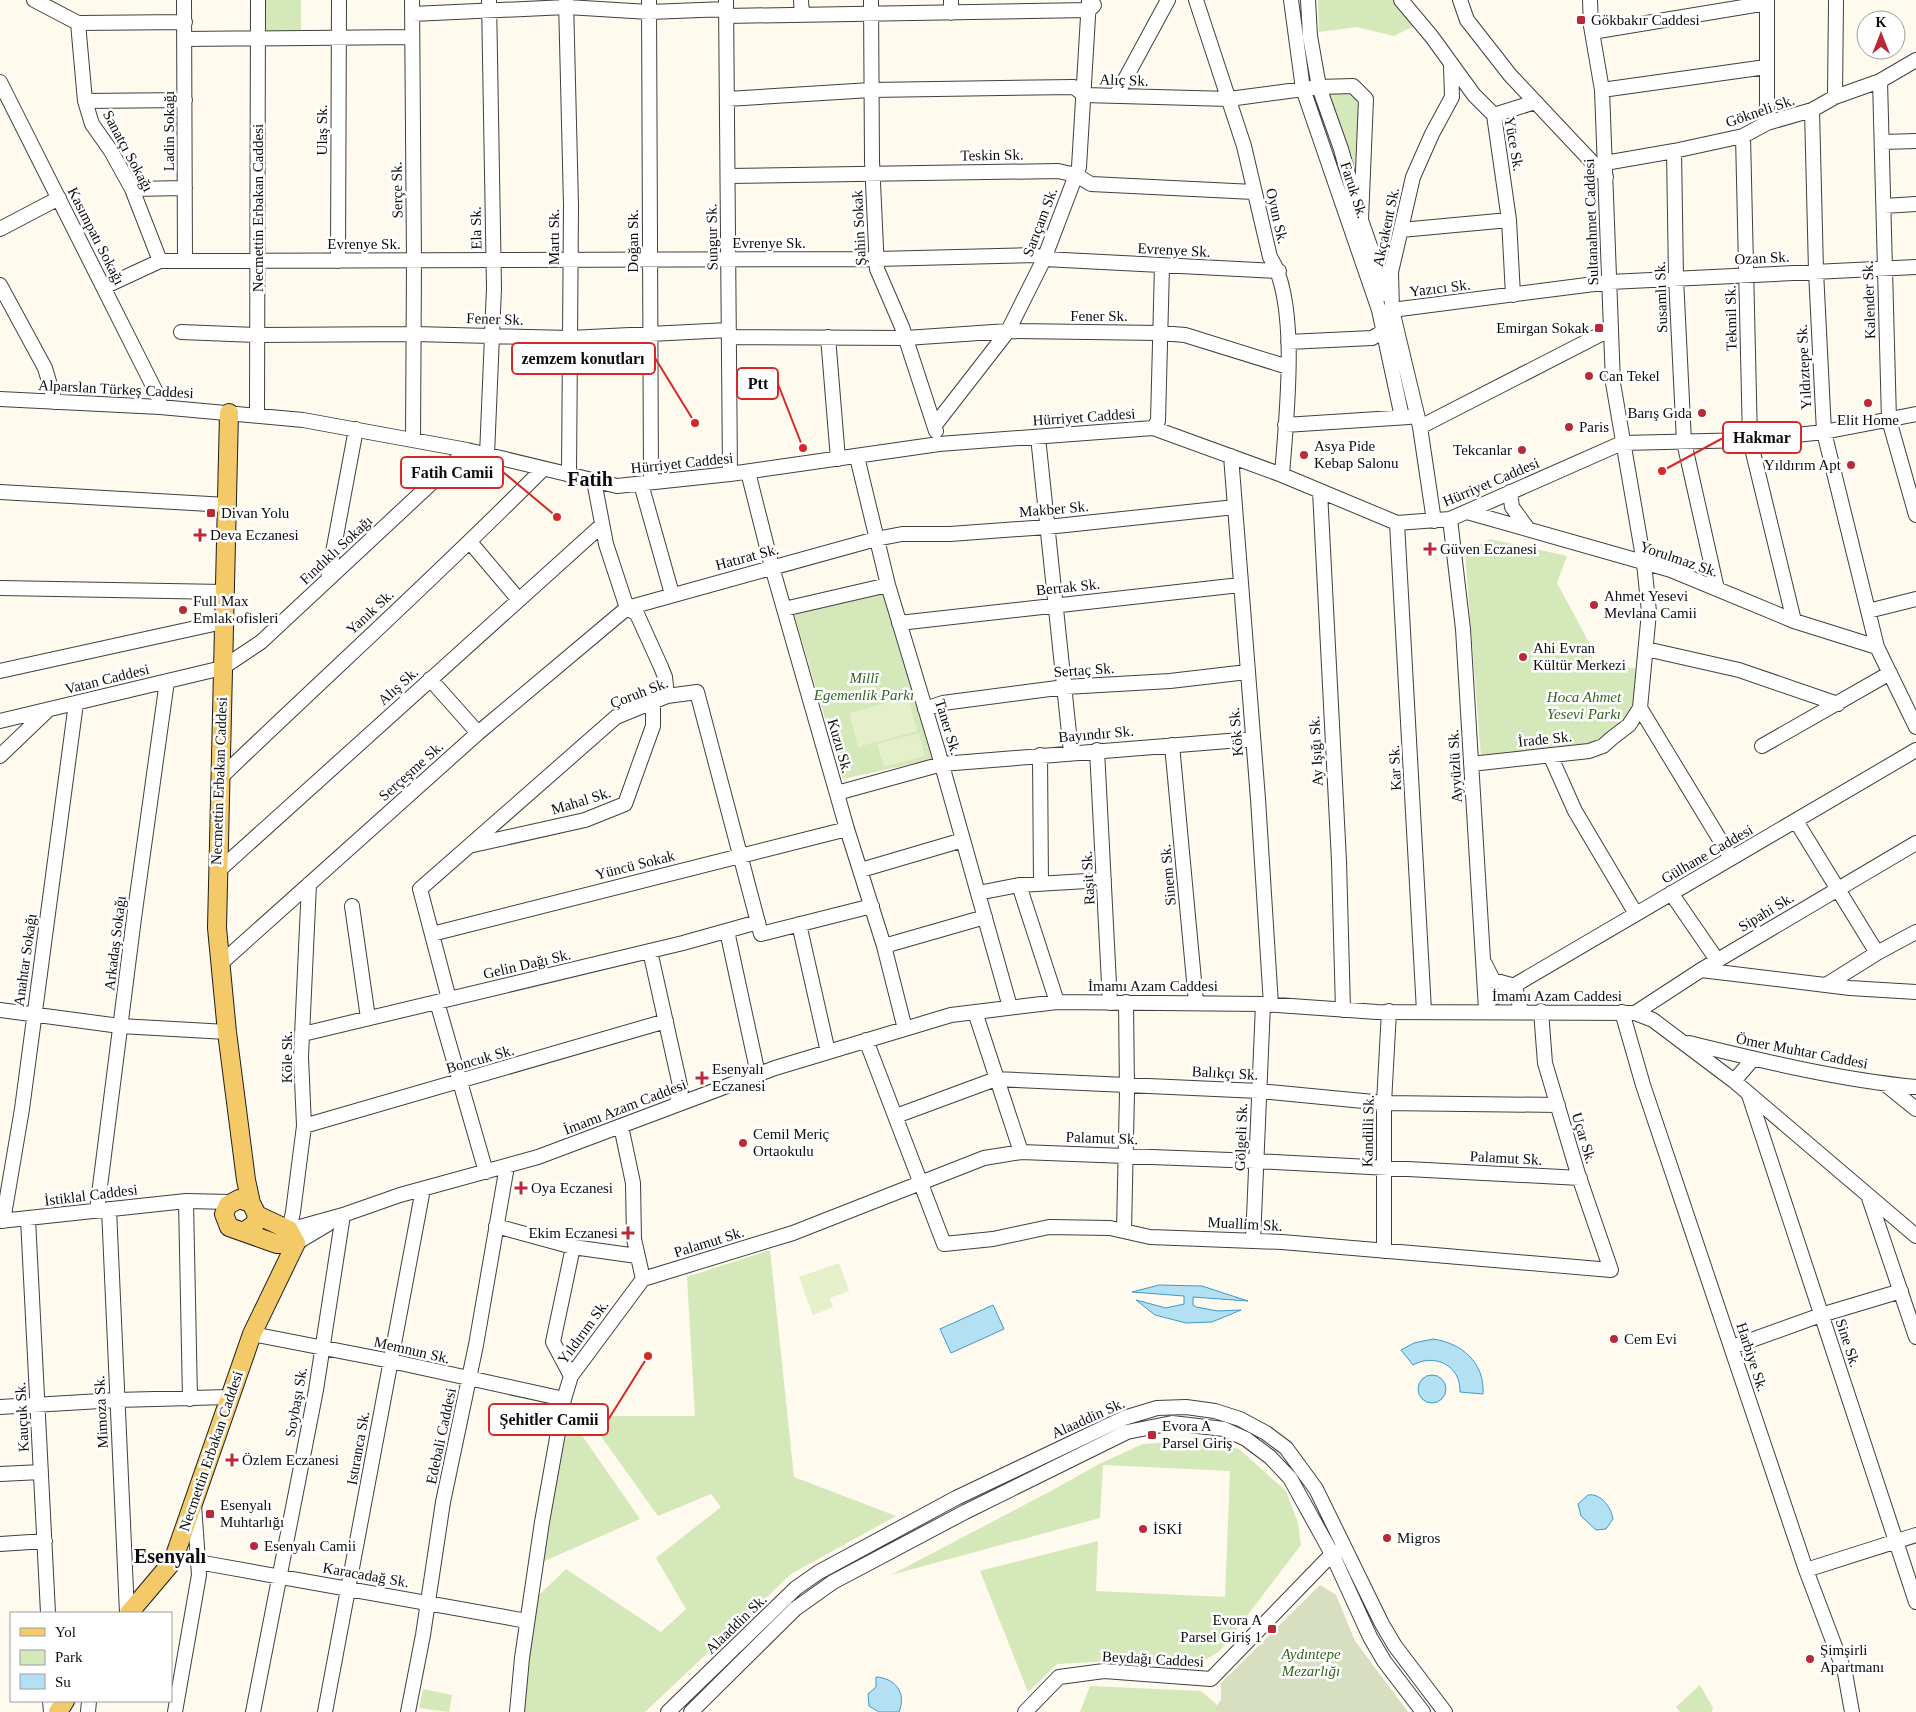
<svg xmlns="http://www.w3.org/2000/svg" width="1916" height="1712" viewBox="0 0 1916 1712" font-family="Georgia,serif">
<rect width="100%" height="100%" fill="#fefaee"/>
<path fill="#d4e8b9" d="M263,0H301V34H263Z
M1318,0H1398L1416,25L1394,36L1357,27L1319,32Z
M1351,90L1361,100L1359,166L1352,168L1328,91Z
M1490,539L1567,556L1557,583L1592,648V664L1641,669L1635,709L1601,744L1481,758L1465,552Z
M884,593L934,759L843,779L794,614Z
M770,1250L794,1477L896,1516L791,1574L645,1712H524L536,1598L566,1569L661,1632L686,1609L656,1558L721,1507L711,1494L658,1516L593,1425L600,1416H695L687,1277Z
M567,1414L640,1519L540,1563Z
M1207,1440L1239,1449L1286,1491L1298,1523L1301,1545L1220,1651L1195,1666L1113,1661L1057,1664L1028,1692L980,1571L1098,1541L1096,1591L1225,1597L1230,1471L1103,1465L1100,1518L891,1575L1049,1492L1101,1463L1143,1444Z
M1700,1685L1713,1708L1712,1712H1680L1676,1707Z
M1090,1686L1201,1691L1217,1705L1212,1712H1080Z
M423,1689L452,1695L449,1712L419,1708Z"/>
<path fill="#d7dfc0" d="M1320,1585L1336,1595L1355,1641L1408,1712H1212L1221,1700V1683Z"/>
<path fill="#e5efca" d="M908,697L917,731L858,747L849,713Z
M919,733L925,756L884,767L877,744Z
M839,1263L849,1291L830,1298L833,1307L813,1315L799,1277Z"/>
<path fill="#b4e0f4" stroke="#3e9ac9" d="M1159,1285L1202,1286L1248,1301L1193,1297V1305L1196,1307L1218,1311L1241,1310L1212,1322L1186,1323L1155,1315L1136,1300L1166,1308L1184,1304V1296L1132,1292Z
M993,1305L1004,1329L951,1353L940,1329Z
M1433,1339C1461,1343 1485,1362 1483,1394L1460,1392C1461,1365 1434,1353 1413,1365L1401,1350L1414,1343Z
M1418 1389a14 14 0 1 1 28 0a14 14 0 1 1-28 0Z
M1588,1495C1601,1493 1611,1507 1613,1519L1606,1529L1596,1530L1581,1516L1578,1504Z
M876,1677C895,1678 907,1693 899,1712H879L869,1706L868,1694L876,1687Z"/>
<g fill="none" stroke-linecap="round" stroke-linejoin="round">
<g stroke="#404040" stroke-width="16">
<path id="minor" d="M34,0L78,23L185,22
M184,0L185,261
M412,0L414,261L413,440
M566,0L571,205L569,475
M649,0L651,482
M726,0L730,474
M801,0L802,15
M871,0L872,161L877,269L902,327L936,431
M951,0V13
M1196,0L1244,146L1270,257C1300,303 1286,419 1282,475
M1291,0L1303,89L1379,310L1402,417
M1308,0L1310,36L1319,87L1341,149L1361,220L1387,295
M1401,0L1432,37L1474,95L1494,115L1509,220L1513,295
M1460,0L1467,20L1510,75L1606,177
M1767,0V123
M412,14L567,7L649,12L726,9
M726,16L1089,10L1094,5
M78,23L85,101L92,124L111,151L132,189L160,261
M1592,32L1767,3
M185,39L412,37
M1880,81L1889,420L1916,515
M0,82L159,398L160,407
M1602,90L1766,67
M1116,96L1168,0
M1835,97L1836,0
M727,99L871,90L1074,87L1084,95L1229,99L1319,87L1353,86L1366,99L1361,220
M85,101L185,100
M1812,110L1816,271L1824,432L1877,647L1916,727
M1494,115L1535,102
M1743,136L1750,440L1794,621
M1882,142L1916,141
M1674,151L1676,278L1684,442L1717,589
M1605,163L1674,151L1743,136L1767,123L1812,110L1835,97L1880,81L1916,60
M728,176L1058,171L1076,175L1091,184L1254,192
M132,189L185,188
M1884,206L1916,204
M0,229L59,198
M1401,230L1509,220
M338,261L339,0
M0,285L45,368L55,402
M104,287L160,261L876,259L1034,255L1044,259L1279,271
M181,332L259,335L415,334L570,338L729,330
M730,337L906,338L1008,331L1160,333L1185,335L1288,367
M828,337L838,459
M1288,342L1372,338L1384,331L1392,310L1610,282L1916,267
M0,399L160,407L303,420L467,450L617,486L730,474L939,444L1153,428L1282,475L1397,523L1450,519L1622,443L1750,440L1824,432L1916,414
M257,415L258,0
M935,425L1008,331L1044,259L1079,167L1089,0
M1285,425L1409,417
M1420,427L1611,329
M1153,428L1158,421L1162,266
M1038,437L1071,752
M487,455L494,288L489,0
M1231,456L1258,799L1271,1005
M857,457L888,585L938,751L1010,1007
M748,472L772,567L847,829L884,946L905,1029
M594,481L606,544L627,608L637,614L661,667L665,677L667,696
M641,484L672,594
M1320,491L1339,861L1343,1010
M0,492L227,505
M1510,492L1512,507L1528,529
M1467,512L1671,570L1794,621L1877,647
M1450,519L1463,629L1486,1009
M1434,521L1420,427L1392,310L1391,272L1413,177L1432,134L1452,97L1451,65
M1397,523L1424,1011
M470,542L519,600
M328,579L356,429
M0,588L224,592
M784,609L888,585
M1868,611L1916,599
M899,623L1240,585
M1646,649L1739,670L1838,704
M0,671L223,622
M430,679L478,733
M1640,708L1731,858
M925,709L943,703L1065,687L1170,681L1247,672
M0,721L222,668L261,642L467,450
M1172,745L1196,1002
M1762,746L1890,673
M1097,750L1110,1003
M1040,755L1041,884
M1550,755L1575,811L1636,914
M0,756L48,710
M1471,764L1589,751L1603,746L1612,738L1629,725L1640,708L1649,612L1644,563L1613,383L1602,90L1591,26L1590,0
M219,779C327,675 438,575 543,469
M837,793L942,764L1253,739
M1796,821L1877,953
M473,845L585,820L625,804L653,726V703
M861,870L963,840
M217,872L602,525
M309,884L301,1057L304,1126L293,1212L289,1230L343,1215L400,1195L538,1157L775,1068L951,1015L1057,1002L1263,1004L1377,1012L1635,1013L1653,1020L1734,1081L1916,1236
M1019,885L1057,1002
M978,893L1019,885L1104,880
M1671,893L1717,960
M352,906L368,1018
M799,924L828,1052
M727,931L758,1074
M432,934L847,829
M884,946L985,917
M650,951L681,1090L676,1105
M220,964L478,733L627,608L876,539L902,534H950L1047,527L1235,507
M1485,964L1493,980L1515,986L1521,1011
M1701,970L1850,988L1916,992
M1826,985L1877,953L1916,932
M449,999L420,889L616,717L667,696L697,692L761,934L872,906
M437,1002L486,1172
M1486,1002L1916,750
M0,1010L120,1026L227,1032
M975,1012L1021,1152
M1622,1012L1643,1085L1765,1448L1806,1570L1845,1673L1852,1712
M1635,1013L1701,970L1916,843
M303,1034L683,943L758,922
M866,1040L944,1244L993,1239L1049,1227L1110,1228L1150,1237L1282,1242L1611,1270L1578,1174L1545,1063L1541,1011
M1689,1043C1763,1061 1840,1080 1916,1087
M1734,1081L1753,1059
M1885,1084L1916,1109
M1749,1095L1916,1602
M896,1116L996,1079L1259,1091L1384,1103L1558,1105
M304,1126L666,1021
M621,1126L633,1183L634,1239L643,1279
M1868,1195L1916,1337
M186,1201L190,1399
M109,1209L127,1613
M97,1210L134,918L167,681
M28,1219L48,1613
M0,1221L186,1201L231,1202
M3,1221L22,1109L76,703
M496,1226L573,1247L637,1256
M1124,1231L1127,1092L1126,1002
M1253,1241L1263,1004
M296,1243L328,1224
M1384,1251V1103L1389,1011
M643,1279L793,1233L984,1158L1021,1152L1256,1161L1580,1178
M252,1334L391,1361L564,1399
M1732,1347L1821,1315L1901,1291
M571,1376L553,1342L573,1247
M0,1407L117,1400L229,1397
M0,1474L41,1472
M0,1544L45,1541
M198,1562L527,1621
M1806,1570L1916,1535
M50,1701L51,1712
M88,1712L89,1701
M175,1712L199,1575L194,1505
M253,1712L316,1390L343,1215
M325,1712L423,1189
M408,1712L423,1635L443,1502L476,1345L507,1166
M517,1712L522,1658L542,1522L564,1399L571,1376L643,1279
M668,1712L796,1588L819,1572L956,1498L1124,1418L1157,1408L1186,1407L1215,1411L1240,1419L1266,1433L1286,1448L1316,1489L1382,1624L1395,1646L1445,1712
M691,1712L795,1609L833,1582L965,1512L1127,1432L1172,1423L1224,1429L1246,1439L1270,1457L1290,1478L1332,1554L1370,1637L1384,1661L1423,1712
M1025,1712L1059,1677L1104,1671L1211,1679L1332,1554L1340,1550"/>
</g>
<g stroke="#1e1e1e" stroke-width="20">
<path id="major" d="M229,413L217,928L227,1032L246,1180L251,1203L257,1215L255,1224L243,1232
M251,1203L239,1199L228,1205L224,1214L229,1227L277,1244L296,1243
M257,1215L289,1230L296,1243
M129,1613L173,1561L252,1334L296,1243
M58,1712L65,1701"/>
</g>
<use href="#minor" stroke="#fff" stroke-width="14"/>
<use href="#major" stroke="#f4c968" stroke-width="18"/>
</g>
<g fill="#b92a39" stroke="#fff" stroke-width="2">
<rect x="1576" y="15" width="10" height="10" rx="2.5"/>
<rect x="1594" y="323" width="10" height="10" rx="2.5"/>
<circle cx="1589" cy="376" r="5"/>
<circle cx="1868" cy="403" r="5"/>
<circle cx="1702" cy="413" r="5"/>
<circle cx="1569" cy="427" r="5"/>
<circle cx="1522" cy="450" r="5"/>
<circle cx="1304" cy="455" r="5"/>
<circle cx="1851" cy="465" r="5"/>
<rect x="206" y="508" width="10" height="10" rx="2.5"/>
<path d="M197.5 527.5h5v5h5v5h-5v5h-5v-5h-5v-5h5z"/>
<path d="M1427.5 541.5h5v5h5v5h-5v5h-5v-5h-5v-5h5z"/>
<circle cx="1594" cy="605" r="5"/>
<circle cx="183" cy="610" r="5"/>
<circle cx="1523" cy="657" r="5"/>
<path d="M699.5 1070.5h5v5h5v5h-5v5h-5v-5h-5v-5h5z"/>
<circle cx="743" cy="1143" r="5"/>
<path d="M518.5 1180.5h5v5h5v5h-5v5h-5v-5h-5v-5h5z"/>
<path d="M625.5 1225.5h5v5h5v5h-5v5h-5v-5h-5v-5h5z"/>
<circle cx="1614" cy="1339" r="5"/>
<rect x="1147" y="1430" width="10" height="10" rx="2.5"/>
<path d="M229.5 1452.5h5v5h5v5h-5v5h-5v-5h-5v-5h5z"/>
<rect x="205" y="1509" width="10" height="10" rx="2.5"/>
<circle cx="1143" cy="1529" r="5"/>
<circle cx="1387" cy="1538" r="5"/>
<circle cx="254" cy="1546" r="5"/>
<rect x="1267" y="1624" width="10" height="10" rx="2.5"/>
<circle cx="1810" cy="1659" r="5"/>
</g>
<g text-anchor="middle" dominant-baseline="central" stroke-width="5" stroke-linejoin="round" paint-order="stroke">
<g font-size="15" fill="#0d0d0d" stroke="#fff" text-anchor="start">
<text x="1591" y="20">Gökbakır Caddesi</text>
<text x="1589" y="328" text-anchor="end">Emirgan Sokak</text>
<text x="1599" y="376">Can Tekel</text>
<text x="1692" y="413" text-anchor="end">Barış Gıda</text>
<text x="1868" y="420" text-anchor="middle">Elit Home</text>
<text x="1579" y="427">Paris</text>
<text x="1314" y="446">Asya Pide<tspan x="1314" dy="17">Kebap Salonu</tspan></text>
<text x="1512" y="450" text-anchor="end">Tekcanlar</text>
<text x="1841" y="465" text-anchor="end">Yıldırım Apt</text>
<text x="221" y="513">Divan Yolu</text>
<text x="210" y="535">Deva Eczanesi</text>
<text x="1440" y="549">Güven Eczanesi</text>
<text x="1604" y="596">Ahmet Yesevi<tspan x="1604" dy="17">Mevlana Camii</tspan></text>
<text x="193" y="601">Full Max<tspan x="193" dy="17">Emlak ofisleri</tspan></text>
<text x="1533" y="648">Ahi Evran<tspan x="1533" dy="17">Kültür Merkezi</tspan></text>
<text x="712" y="1069">Esenyalı<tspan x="712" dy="17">Eczanesi</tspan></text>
<text x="753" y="1134">Cemil Meriç<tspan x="753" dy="17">Ortaokulu</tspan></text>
<text x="531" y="1188">Oya Eczanesi</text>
<text x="618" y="1233" text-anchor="end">Ekim Eczanesi</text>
<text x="1624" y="1339">Cem Evi</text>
<text x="1162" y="1426">Evora A<tspan x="1162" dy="17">Parsel Giriş</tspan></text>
<text x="242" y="1460">Özlem Eczanesi</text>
<text x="220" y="1505">Esenyalı<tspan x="220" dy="17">Muhtarlığı</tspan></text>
<text x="1153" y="1529">İSKİ</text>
<text x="1397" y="1538">Migros</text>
<text x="264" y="1546">Esenyalı Camii</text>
<text x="1262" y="1620" text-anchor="end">Evora A<tspan x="1262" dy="17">Parsel Giriş 1</tspan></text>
<text x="1820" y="1650">Şimşirli<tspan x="1820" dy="17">Apartmanı</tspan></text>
</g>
<g font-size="15" fill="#0d0d0d" stroke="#fff">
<text transform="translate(1124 80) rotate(2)">Alıç Sk.</text>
<text transform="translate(1760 111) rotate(-19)">Gökneli Sk.</text>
<text transform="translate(322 130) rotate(-90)">Ulaş Sk.</text>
<text transform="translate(169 131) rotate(-90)">Ladin Sokağı</text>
<text transform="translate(1514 144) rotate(80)">Yüce Sk.</text>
<text transform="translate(128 151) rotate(62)">Sanatçı Sokağı</text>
<text transform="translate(992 155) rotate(-1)">Teskin Sk.</text>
<text transform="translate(397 190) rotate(-91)">Serçe Sk.</text>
<text transform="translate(1354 190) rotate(72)">Faruk Sk.</text>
<text transform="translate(258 208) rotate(-90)">Necmettin Erbakan Caddesi</text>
<text transform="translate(1277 216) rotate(77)">Oyun Sk.</text>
<text transform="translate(1040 222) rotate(-69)">Sarıçam Sk.</text>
<text transform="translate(1591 222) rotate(-92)">Sultanahmet Caddesi</text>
<text transform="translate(1386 227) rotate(-78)">Akçakent Sk.</text>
<text transform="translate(476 228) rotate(-91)">Ela Sk.</text>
<text transform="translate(859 228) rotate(-93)">Şahin Sokak</text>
<text transform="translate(96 236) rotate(63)">Kasımpatı Sokağı</text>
<text transform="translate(554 237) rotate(-90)">Martı Sk.</text>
<text transform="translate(712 237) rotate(-91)">Sungur Sk.</text>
<text transform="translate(633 241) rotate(-90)">Doğan Sk.</text>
<text x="769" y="243">Evrenye Sk.</text>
<text x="364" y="244">Evrenye Sk.</text>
<text transform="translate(1174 250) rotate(3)">Evrenye Sk.</text>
<text transform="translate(1762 258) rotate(-3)">Ozan Sk.</text>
<text transform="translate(1440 288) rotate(-7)">Yazıcı Sk.</text>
<text transform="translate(1661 297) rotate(-92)">Susamlı Sk.</text>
<text transform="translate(1869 300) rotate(-92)">Kalender Sk.</text>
<text x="1099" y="316">Fener Sk.</text>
<text transform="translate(1731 318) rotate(-91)">Tekmil Sk.</text>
<text transform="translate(495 319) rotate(2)">Fener Sk.</text>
<text transform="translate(1804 367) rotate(-93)">Yıldıztepe Sk.</text>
<text transform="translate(116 389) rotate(3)">Alparslan Türkeş Caddesi</text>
<text transform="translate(1084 417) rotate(-4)">Hürriyet Caddesi</text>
<text transform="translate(682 463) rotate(-6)">Hürriyet Caddesi</text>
<text transform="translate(1491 482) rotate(-23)">Hürriyet Caddesi</text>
<text transform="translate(1054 509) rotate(-5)">Makber Sk.</text>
<text transform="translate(336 550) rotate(-43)">Fındıklı Sokağı</text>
<text transform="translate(747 557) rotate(-15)">Hatırat Sk.</text>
<text transform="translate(1679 559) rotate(19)">Yorulmaz Sk.</text>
<text transform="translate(1068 587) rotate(-6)">Berrak Sk.</text>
<text transform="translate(370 612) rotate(-43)">Yanık Sk.</text>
<text transform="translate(1084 670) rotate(-4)">Sertaç Sk.</text>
<text transform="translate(107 679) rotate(-14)">Vatan Caddesi</text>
<text transform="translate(398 686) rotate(-42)">Alış Sk.</text>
<text transform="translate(639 693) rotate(-21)">Çoruh Sk.</text>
<text transform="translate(948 727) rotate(73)">Taner Sk.</text>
<text transform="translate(1236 732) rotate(-95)">Kök Sk.</text>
<text transform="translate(1096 734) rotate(-5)">Bayındır Sk.</text>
<text transform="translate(1545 739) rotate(-6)">İrade Sk.</text>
<text transform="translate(840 746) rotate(74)">Kuzu Sk.</text>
<text transform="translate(1316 751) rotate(-93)">Ay Işığı Sk.</text>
<text transform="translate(1455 766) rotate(-93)">Ayyüzlü Sk.</text>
<text transform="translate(1395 768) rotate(-93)">Kar Sk.</text>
<text transform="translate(411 771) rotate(-42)">Serçeşme Sk.</text>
<text transform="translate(219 781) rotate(-88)">Necmettin Erbakan Caddesi</text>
<text transform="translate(581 801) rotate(-17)">Mahal Sk.</text>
<text transform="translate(1707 854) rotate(-30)">Gülhane Caddesi</text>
<text transform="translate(635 865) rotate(-14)">Yüncü Sokak</text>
<text transform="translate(1168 875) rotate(-95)">Sinem Sk.</text>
<text transform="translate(1088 878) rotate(-93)">Raşit Sk.</text>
<text transform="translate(1766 912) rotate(-31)">Sipahi Sk.</text>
<text transform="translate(115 943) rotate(-83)">Arkadaş Sokağı</text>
<text transform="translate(25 960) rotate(-82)">Anahtar Sokağı</text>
<text transform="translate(527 964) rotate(-13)">Gelin Dağı Sk.</text>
<text x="1153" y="986">İmamı Azam Caddesi</text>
<text x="1557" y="996">İmamı Azam Caddesi</text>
<text transform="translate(1802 1051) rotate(11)">Ömer Muhtar Caddesi</text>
<text transform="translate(287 1057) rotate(-90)">Köle Sk.</text>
<text transform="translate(480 1059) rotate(-16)">Boncuk Sk.</text>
<text transform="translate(1225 1073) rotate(3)">Balıkçı Sk.</text>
<text transform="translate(625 1107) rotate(-21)">İmamı Azam Caddesi</text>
<text transform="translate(1368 1131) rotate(-89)">Kandilli Sk.</text>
<text transform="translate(1241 1137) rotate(-88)">Gölgeli Sk.</text>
<text transform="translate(1102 1138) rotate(2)">Palamut Sk.</text>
<text transform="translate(1584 1138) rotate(73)">Uçar Sk.</text>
<text transform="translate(1506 1158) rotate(3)">Palamut Sk.</text>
<text transform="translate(91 1195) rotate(-7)">İstiklal Caddesi</text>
<text transform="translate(1245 1224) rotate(3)">Muallim Sk.</text>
<text transform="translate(709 1242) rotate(-17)">Palamut Sk.</text>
<text transform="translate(583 1332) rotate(-54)">Yıldırım Sk.</text>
<text transform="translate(1848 1343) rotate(72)">Sine Sk.</text>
<text transform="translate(412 1350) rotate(13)">Memnun Sk.</text>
<text transform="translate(1752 1357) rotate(72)">Harbiye Sk.</text>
<text transform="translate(296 1402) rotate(-80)">Soybaşı Sk.</text>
<text transform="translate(101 1412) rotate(-93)">Mimoza Sk.</text>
<text transform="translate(22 1417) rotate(-93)">Kauçuk Sk.</text>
<text transform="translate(1088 1418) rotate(-24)">Alaaddin Sk.</text>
<text transform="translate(441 1436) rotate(-78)">Edebali Caddesi</text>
<text transform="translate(358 1448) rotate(-80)">Istıranca Sk.</text>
<text transform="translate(211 1451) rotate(-71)">Necmettin Erbakan Caddesi</text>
<text transform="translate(366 1575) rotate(10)">Karacadağ Sk.</text>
<text transform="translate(736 1624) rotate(-44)">Alaaddin Sk.</text>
<text transform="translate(1153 1659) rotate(3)">Beydağı Caddesi</text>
</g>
<g font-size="15" font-style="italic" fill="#326320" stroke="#fff">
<text x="864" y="678">Millî<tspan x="864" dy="17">Egemenlik Parkı</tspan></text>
<text x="1584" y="697">Hoca Ahmet<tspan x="1584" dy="17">Yesevi Parkı</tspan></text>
<text x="1311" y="1654">Aydıntepe<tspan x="1311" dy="17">Mezarlığı</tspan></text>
</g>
<g font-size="20" font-weight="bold" fill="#0d0d0d" stroke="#fff">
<text x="590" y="479">Fatih</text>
<text x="170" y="1556">Esenyalı</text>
</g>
</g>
<path fill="none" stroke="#d62828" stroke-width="2" d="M695 423L655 358M803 448L778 384M1662 471L1723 438M557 517L503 472M648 1356L608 1420"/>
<g fill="#d62828" stroke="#fff" stroke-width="2">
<circle cx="695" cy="423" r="5"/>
<circle cx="803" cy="448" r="5"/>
<circle cx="1662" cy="471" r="5"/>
<circle cx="557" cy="517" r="5"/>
<circle cx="648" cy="1356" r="5"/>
</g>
<g fill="#fff" stroke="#d62828" stroke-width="2">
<rect x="512" y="343" width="143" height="31" rx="5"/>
<rect x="737" y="368" width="41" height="31" rx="5"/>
<rect x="1723" y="422" width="78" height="31" rx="5"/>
<rect x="401" y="457" width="102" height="31" rx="5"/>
<rect x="489" y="1404" width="119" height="31" rx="5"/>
</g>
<g font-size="16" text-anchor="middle" font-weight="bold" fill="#0d0d0d">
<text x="583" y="364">zemzem konutları</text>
<text x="758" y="389">Ptt</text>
<text x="1762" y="443">Hakmar</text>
<text x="452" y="478">Fatih Camii</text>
<text x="549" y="1425">Şehitler Camii</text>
</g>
<rect x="10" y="1612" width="162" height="90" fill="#ffffff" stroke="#9e9e9e"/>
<rect x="20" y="1628" width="25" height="8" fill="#f4c968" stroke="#9e9e9e"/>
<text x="55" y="1637" font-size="15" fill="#0d0d0d">Yol</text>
<rect x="20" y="1650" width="25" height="15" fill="#d4e8b9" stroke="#9e9e9e"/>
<text x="55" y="1662" font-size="15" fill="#0d0d0d">Park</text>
<rect x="20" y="1674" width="25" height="15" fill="#b4e0f4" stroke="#9e9e9e"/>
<text x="55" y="1687" font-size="15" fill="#0d0d0d">Su</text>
<g transform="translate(1881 35)"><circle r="24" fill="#ffffff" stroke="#9e9e9e"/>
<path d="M0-4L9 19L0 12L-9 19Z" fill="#b92a39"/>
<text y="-8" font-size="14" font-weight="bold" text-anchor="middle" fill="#0d0d0d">K</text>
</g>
</svg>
